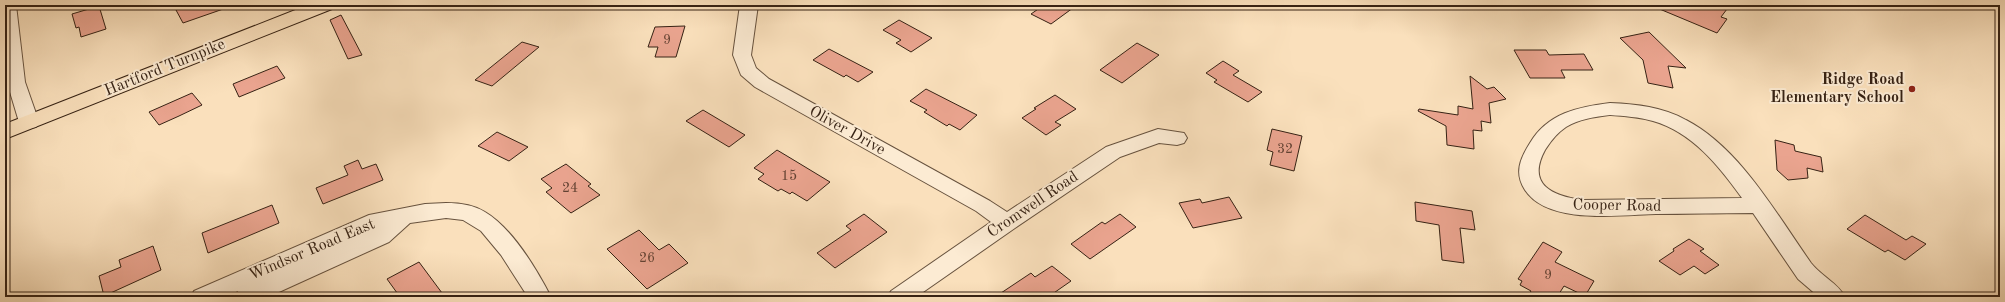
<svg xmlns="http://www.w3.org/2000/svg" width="2005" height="302" viewBox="0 0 2005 302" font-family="'Old Standard TT',serif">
<rect width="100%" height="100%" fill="#fae0bc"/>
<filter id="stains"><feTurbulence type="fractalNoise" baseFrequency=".005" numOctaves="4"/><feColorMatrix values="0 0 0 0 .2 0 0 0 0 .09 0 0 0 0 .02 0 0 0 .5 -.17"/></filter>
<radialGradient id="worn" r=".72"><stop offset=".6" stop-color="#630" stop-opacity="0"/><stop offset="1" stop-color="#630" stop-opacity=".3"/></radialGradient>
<path fill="#eaa48f" stroke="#362214" d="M189,5H229V7L183,23L176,10Z
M1044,5H1077L1051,24L1031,14Z
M1650,5H1716L1727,9L1721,17L1727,19L1717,33Z
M99,6L106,29L81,37L79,27L76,28L72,14Z
M341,15L362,55L348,59L330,20Z
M899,20L932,38L911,52L896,43L901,40L883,30Z
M685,26L676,57H655L658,47H648L655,27Z
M1649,32L1686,68L1668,66L1673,88L1648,83L1643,60L1620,38Z
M522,42L539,47L492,86L475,80Z
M1137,43L1159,55L1122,83L1100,70Z
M829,49L873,72L858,82L846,75L844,77L813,60Z
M1514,50H1546L1549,55L1584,54L1593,70H1561L1565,78H1530Z
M1223,61L1239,71L1233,75L1262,92L1248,102L1214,82L1217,80L1206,73Z
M277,66L285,78L239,97L233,84Z
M1470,76L1487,89L1494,87L1506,99L1489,103L1491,123L1481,121L1482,131L1473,130L1474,149L1447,145L1446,126L1418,111L1419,109L1458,115V106L1473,109Z
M926,89L977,115L960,130L949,124L947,126L924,112L927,110L910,101Z
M192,93L202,105L179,116L159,125L149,112Z
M1055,95L1076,109L1055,122L1061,125L1046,135L1022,118L1036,109L1034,108Z
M703,110L745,135L729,147L686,121Z
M1272,129L1302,136L1294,171L1270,165L1273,152L1267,150Z
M497,132L528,147L509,161L478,146Z
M1775,140L1794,145L1795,151L1821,157L1823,172L1807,168L1808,178L1788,180L1777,170Z
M777,150L792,159L830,182L807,201L792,192L790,194L781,189L778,191L758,179L764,174L754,168Z
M358,160L362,169L376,164L383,180L323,204L316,188L348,175L344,166Z
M566,164L591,184L588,186L600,195L571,213L546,192L552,188L541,179Z
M1229,197L1242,218L1193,228L1179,203L1200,199L1202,203Z
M1415,202L1472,211L1475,230L1460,228L1464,263L1442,260L1439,225L1416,221Z
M272,205L279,223L208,253L202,233Z
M864,214L887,232L835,268L817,253L851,230L846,226Z
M1120,214L1136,227L1090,259L1071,244L1102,222L1105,224Z
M1865,215L1906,240L1912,236L1926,244L1905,260L1888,250L1885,252L1847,229Z
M639,230L659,250L669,244L688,263L647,289L607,249Z
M1689,239L1704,249L1700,251L1719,265L1705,274L1694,266L1680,275L1659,261L1674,251L1673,249Z
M1543,242L1562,252L1555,262L1594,281L1585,296L1564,286L1557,297H1527L1531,291L1520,285L1522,281L1518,279Z
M153,246L161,270L104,296L99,276L121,267L119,260Z
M419,262L445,297H400L387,279Z
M1052,266L1071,281L1048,297H995L1031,273L1035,277Z"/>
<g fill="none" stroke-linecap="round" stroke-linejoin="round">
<g stroke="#67523e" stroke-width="2">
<path id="minor" d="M5,5H16L25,82L39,122L36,127L29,128L22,127L19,122L7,82Z
M740,5H758L751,55L756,68L769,79L990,201L1007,212L1106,147L1158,129L1184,133L1187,138L1184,143L1177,145L1159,143L1120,157L1015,228L916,297H888L891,291L991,222L976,211L755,87L741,75L733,55Z
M1610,103C1636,104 1663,107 1686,120C1740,148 1777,215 1811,263C1821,276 1838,283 1845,297H1819L1798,279L1753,213C1721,213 1689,214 1656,214C1619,215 1548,225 1525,190C1514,173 1520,159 1530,143C1548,113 1578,107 1610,103ZM1610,115C1624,116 1639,117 1653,121C1692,132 1719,166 1742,198L1583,200C1553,196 1526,185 1545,150C1550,142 1557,133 1566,127C1579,119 1595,117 1610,115Z
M446,203C460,203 474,205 485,212C512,228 537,270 551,297H528L501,255L481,231L463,220L446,218L410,223L389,242L268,297H235L238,291L224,297H191L194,291L369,215L425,204Z"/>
</g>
<g stroke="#362214" stroke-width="2">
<path id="major" d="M308,5H334L332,9L5,139V124Z"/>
</g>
<use href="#minor" fill="#fcebd3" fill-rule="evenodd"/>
<use href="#major" fill="#fae0bc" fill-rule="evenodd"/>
</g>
<circle fill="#8f2418" stroke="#fcebd3" stroke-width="1.5" cx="1912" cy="89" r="4"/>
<g text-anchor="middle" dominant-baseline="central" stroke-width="4" stroke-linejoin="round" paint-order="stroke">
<g font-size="14" fill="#634233">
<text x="667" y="40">9</text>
<text x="1285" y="149">32</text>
<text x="789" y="176">15</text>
<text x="570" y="188">24</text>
<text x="647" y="258">26</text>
<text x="1548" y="275">9</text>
</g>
<g font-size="16" fill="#362214" stroke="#fcebd3">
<text transform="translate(165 68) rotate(-22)">Hartford Turnpike</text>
<text transform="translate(847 131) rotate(29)">Oliver Drive</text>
<text transform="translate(1033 205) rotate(-34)">Cromwell Road</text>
<text transform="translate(1617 206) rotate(1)">Cooper Road</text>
<text transform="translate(312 250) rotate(-23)">Windsor Road East</text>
</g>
<g font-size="16" font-weight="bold" fill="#362214" stroke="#fcebd3" text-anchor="end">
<text x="1904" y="80">Ridge Road<tspan x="1904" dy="18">Elementary School</tspan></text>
</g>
</g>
<rect width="2005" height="302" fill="none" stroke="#fae0bc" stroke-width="20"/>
<rect x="6" y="6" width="1993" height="290" fill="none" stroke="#362214" stroke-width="2"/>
<rect x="10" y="10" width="1985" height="282" fill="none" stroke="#362214"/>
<rect width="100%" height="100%" filter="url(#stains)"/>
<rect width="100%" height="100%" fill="url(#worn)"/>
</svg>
